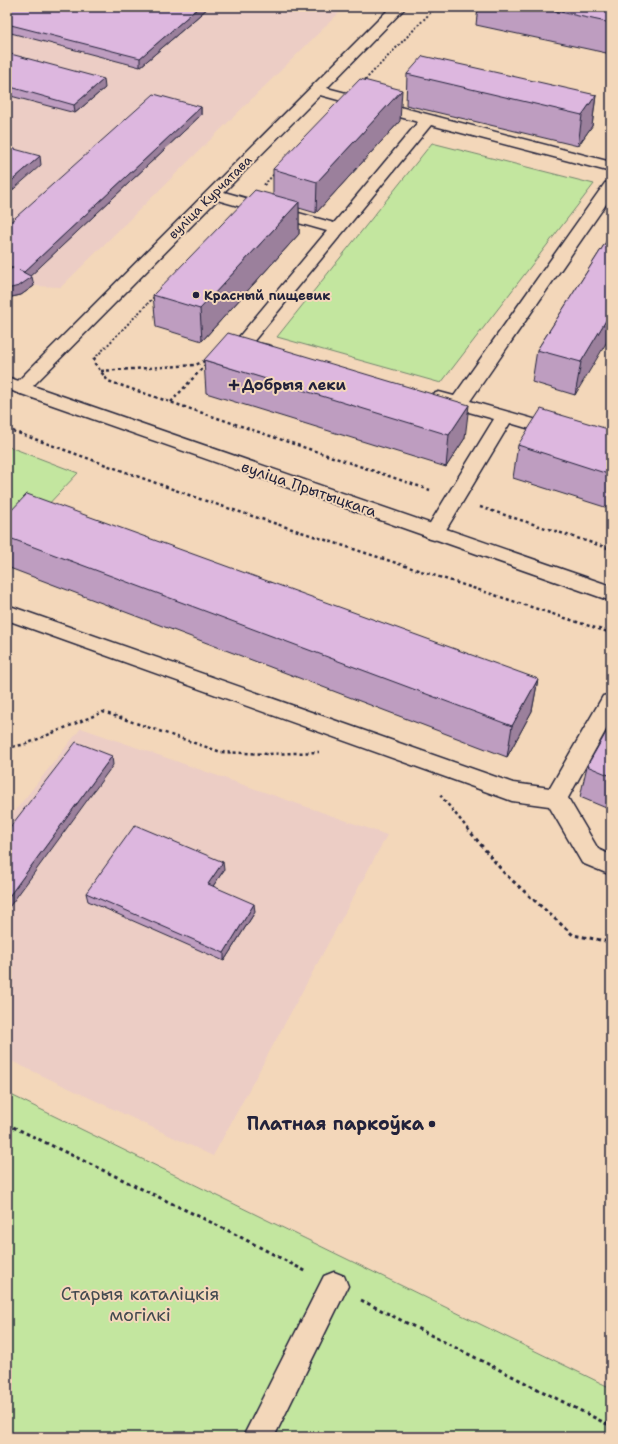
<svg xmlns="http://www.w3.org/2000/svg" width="618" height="1444" viewBox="0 0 618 1444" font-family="'Shantell Sans',sans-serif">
<rect width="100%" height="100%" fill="#f3d7ba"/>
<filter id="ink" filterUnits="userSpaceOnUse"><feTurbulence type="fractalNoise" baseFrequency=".025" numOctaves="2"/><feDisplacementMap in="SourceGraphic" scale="8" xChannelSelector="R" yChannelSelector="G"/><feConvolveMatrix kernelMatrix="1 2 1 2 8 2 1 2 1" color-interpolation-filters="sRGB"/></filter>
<g filter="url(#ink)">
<path fill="#eccdc5" d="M7,7H345L61,287L34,286L21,295L7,298Z
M81,728L387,835L213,1156L7,1059V821Z"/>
<path fill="#c3e69f" stroke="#72846d" d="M432,143L594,184L441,383L277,337Z
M7,446L78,473L7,548Z
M7,1093L611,1388V1437H7Z"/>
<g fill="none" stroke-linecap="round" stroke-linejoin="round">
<g stroke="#22223b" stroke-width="3">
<path id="minor" d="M391,7H406L327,88L611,162V172L431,125L253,342L271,346L274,350L271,354L265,355L236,348L233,344L327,231L217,200L27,392L21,394L15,392L12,388L15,384ZM320,95L418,122L334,223L224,192Z
M611,181V197L470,401L611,441V453L510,423L441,538L434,540L427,538L424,533L494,419L433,402L430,398L433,394L439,392L454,396L605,183Z
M7,605L513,783L550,788L603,696L611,694V721L568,798L598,849L611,855V875L582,863L549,806L512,801L504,798L7,620Z
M334,1272L344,1276L348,1286L274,1437H243L324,1276Z"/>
</g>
<g stroke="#22223b" stroke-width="3">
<path id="major" d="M7,377L611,586V601L7,389Z"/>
</g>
<path stroke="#22223b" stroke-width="2" stroke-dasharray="2 2" stroke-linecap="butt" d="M365,80L436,7
M264,185L274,174
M94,359L154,297"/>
<path stroke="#22223b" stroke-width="2.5" stroke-dasharray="3 3" stroke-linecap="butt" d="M95,358L93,361L108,381L430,490
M101,371L195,365L207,360
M171,402L207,363
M7,429L200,499L611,633
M480,507L611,549
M7,748L26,744L103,712L221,752L269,754L319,752
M440,795L468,829"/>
<path stroke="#22223b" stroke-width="3" stroke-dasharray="3.5 3.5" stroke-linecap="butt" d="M467,828L505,874L573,935L611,942
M7,1124L227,1230L307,1272
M361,1300L611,1426"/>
<use href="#minor" fill="#f3d7ba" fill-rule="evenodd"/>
<use href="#major" fill="#f3d7ba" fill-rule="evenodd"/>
</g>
<path fill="#be9dc0" stroke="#22223b" d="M7,7H209L140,67L7,32Z
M478,7H611V54L476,25Z
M7,53L105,88L75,113L7,95Z
M407,74L596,95L592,126L578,146L406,105Z
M201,107V115L30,276L34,286L21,295L7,298V225Z
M400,121L316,213L299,208V234L202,341L156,327L153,295L273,195V169Z
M611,234L575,395L532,382L537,350Z
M204,360L465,438L446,467L206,393Z
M611,430V509L513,478L518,445Z
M7,515L538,679L532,711L507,757L7,567Z
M611,724V810L580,797L587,766Z
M224,870L213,886L255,912L224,961L88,901L86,893Z"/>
<path fill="#9b809c" stroke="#22223b" d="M199,7H209L140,67V58Z
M104,79L105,88L75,113L74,105Z
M402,90L400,121L316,213L317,182Z
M596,95L592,126L578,146L582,115Z
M201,107V115L25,281L24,272Z
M40,156L41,165L7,195V185Z
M299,202V234L202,341L200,309Z
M32,277L34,286L21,295L7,298V289Z
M611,312V335L575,395L581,362Z
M469,405L465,438L446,467L449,435Z
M538,679L532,711L507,757L512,726Z
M112,756L113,765L7,910V899Z
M223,862L224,870L209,892L208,884Z
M254,904L255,912L224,961V953Z"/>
<path fill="#ddb7df" stroke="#22223b" d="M7,7H199L140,58L7,24Z
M537,7H611V23Z
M7,53L104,79L74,105L7,86Z
M423,56L596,95L582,115L407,74Z
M360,79L402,90L317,182L273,169Z
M154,94L201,107L24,272L19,270L32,277L19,286L7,289V271L13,268L7,267V225Z
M7,147L40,156L7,185Z
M255,190L299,202L200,309L153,295Z
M611,234V312L581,362L537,350Z
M228,333L469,405L449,435L204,360Z
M541,409L611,430V475L518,445Z
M27,494L538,679L512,726L7,537V515Z
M611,724V776L587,766Z
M76,742L112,756L7,899V831Z
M135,825L223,862L208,884L254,904L224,953L86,893Z"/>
</g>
<g fill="#22223b" stroke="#f3d7ba" stroke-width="1.5">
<circle cx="196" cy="295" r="4"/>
<path d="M232 379h4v4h4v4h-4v4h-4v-4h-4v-4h4z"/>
<circle cx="432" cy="1124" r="4"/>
</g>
<g text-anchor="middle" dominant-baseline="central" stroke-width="4" stroke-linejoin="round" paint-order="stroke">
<g font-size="13" fill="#22223b" stroke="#f3d7ba">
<text transform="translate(210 197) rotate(-45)">вуліца Курчатава</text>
</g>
<g font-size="13" font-weight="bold" fill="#22223b" stroke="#f3d7ba" text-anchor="start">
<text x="204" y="295">Красный пищевик</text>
</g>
<g font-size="15" font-weight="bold" fill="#22223b" stroke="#f3d7ba" text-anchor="start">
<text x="242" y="385">Добрыя леки</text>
</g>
<g font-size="15" fill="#22223b" stroke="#f3d7ba">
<text transform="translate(309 489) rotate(19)">вуліца Прытыцкага</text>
</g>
<g font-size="18" font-weight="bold" fill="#22223b" stroke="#f3d7ba" text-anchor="end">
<text x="424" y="1124">Платная паркоўка</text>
</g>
<g font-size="18" fill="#42494f" stroke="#f3d7ba">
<text x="140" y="1294">Старыя каталіцкія<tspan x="140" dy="21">могілкі</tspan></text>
</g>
</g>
<rect width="618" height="1444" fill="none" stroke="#f3d7ba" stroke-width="24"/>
<rect x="12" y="12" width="594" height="1420" fill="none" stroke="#22223b" stroke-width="1.5" filter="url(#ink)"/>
</svg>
